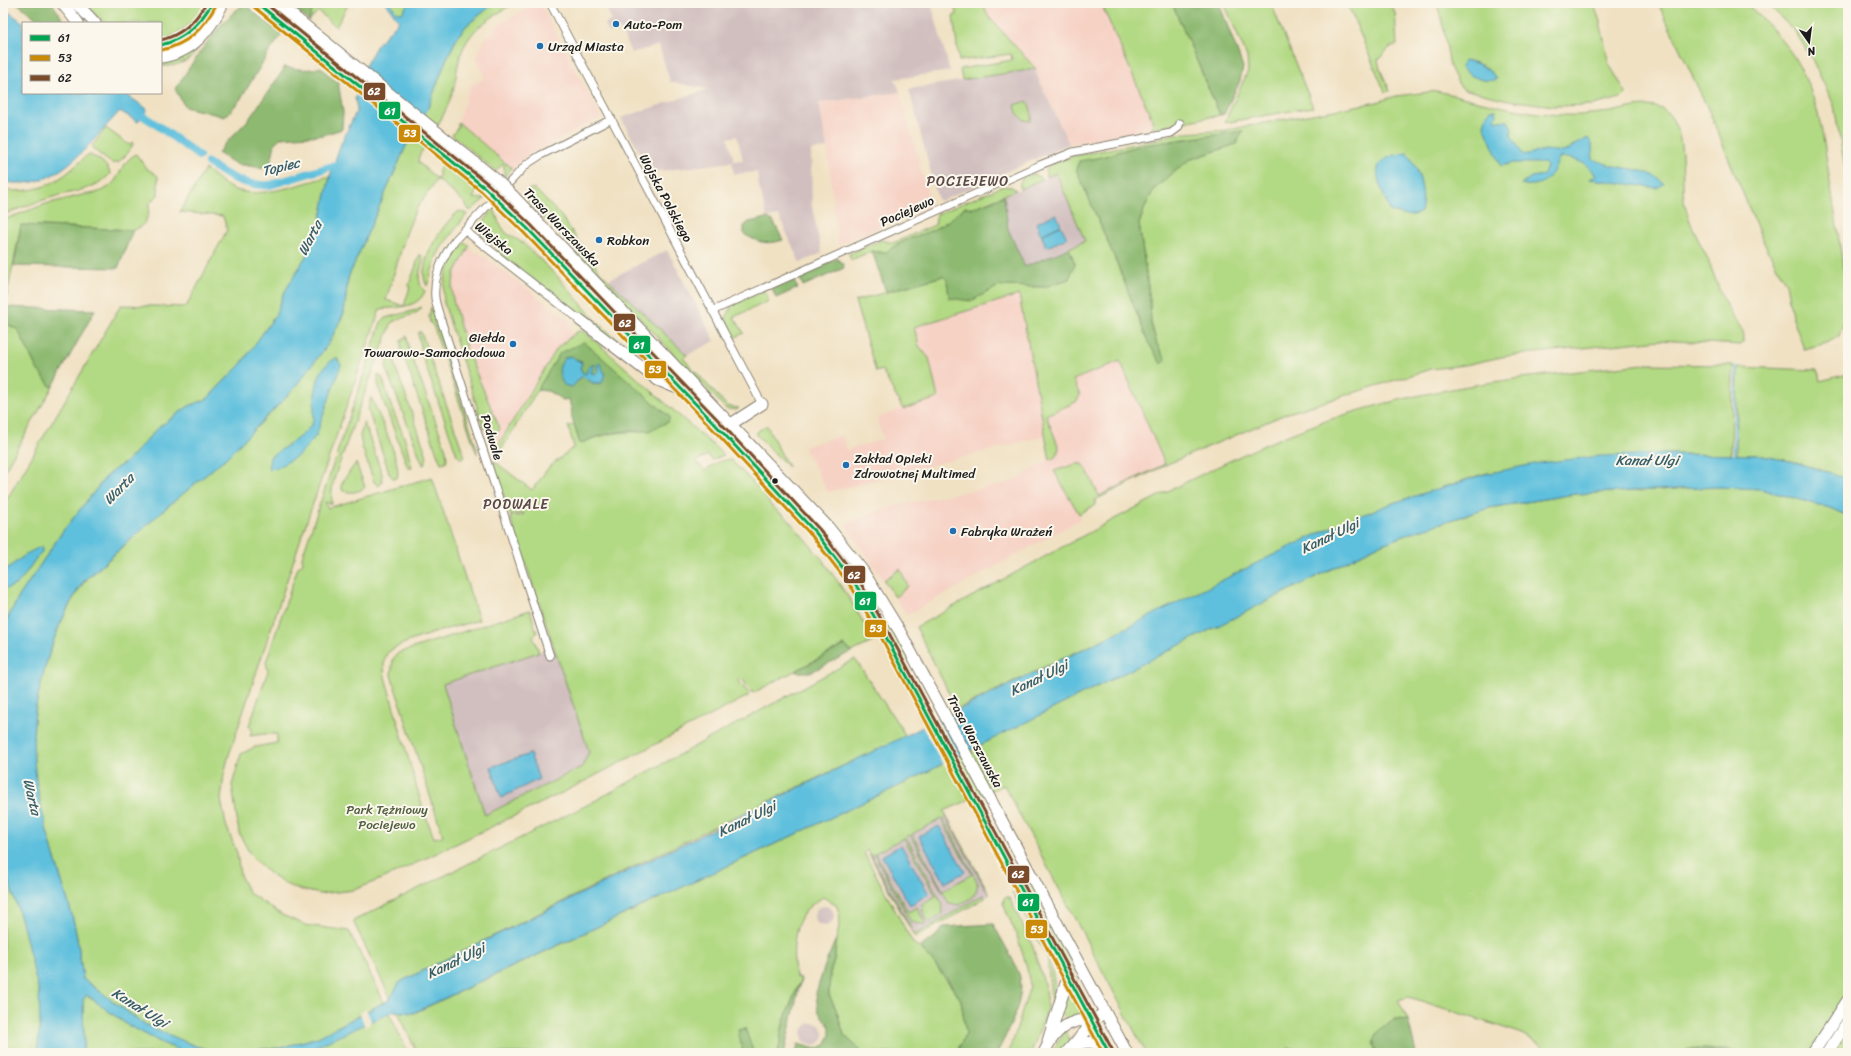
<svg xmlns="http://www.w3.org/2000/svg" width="1851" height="1056" viewBox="0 0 1851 1056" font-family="Sriracha,sans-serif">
<rect width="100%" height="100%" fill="#fbf7ec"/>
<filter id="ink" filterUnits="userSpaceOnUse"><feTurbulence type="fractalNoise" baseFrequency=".025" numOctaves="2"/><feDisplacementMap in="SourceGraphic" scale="8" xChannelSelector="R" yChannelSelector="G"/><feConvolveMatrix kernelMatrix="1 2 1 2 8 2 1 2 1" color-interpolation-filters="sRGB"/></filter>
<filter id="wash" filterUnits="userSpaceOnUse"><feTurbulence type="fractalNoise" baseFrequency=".012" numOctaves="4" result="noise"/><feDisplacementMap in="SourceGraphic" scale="16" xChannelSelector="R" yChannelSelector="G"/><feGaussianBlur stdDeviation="0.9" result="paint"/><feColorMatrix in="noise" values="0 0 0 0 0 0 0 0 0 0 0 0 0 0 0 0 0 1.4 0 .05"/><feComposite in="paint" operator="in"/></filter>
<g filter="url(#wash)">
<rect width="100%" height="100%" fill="#f0e1c3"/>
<path fill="#f6d2c5" d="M537,3H540L601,118L530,154L512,168L504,162L458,122L470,86L485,78L476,59L485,39L496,29L494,27Z
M983,3H1101L1152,119L1153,128L1069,144L1035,71L1034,66L988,16Z
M900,92L931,205L838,245L827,148L819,103Z
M469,247L476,253L478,252L571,322L568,326L574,334L558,347L500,441L491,433L496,434L499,429L467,351L453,300L452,287L455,273Z
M1020,295L1036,389L1122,352L1170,463L1095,500V505L1079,514L1081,519L907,615L845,524L893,506L1009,483L1049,460L1044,436L828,492L804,447L842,435L847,450L883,439L877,418L902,409L882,370L876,372L867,341Z"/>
<path fill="#d1bfbf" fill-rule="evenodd" d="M604,3H931L950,71L895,79L900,92L819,103L827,148L811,150L812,207L822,253L800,263L779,216L767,218L759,186L757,172L734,174L732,162L650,172L621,118L708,89L670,82L659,45L631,53L620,28L609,33L605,24L612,20ZM737,136L743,160L734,161L728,138Z
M1036,69L1035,71L1069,144L941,201L938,200L909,89Z
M1056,173L1085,241L1025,267L1008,229L1004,196Z
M667,250L715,341L687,355L608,280Z
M554,647L589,752L582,767L485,815L442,684Z
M944,811L990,895L915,938L867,850Z
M814 916a10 10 0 1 1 20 0a10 10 0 1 1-20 0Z
M802 1034a11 11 0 1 1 22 0a11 11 0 1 1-22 0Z"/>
<path fill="#b2d983" stroke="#677a50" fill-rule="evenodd" d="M83,3H208C196,21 182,34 161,40V23H105Z
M263,3H271L321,43L318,47Z
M320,3H349L336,27L318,11L309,21L311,13Z
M391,3H409L402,13C396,14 393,8 391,3Z
M495,3H515C489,19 468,28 459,60C456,71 456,83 452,94C445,116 431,136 419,156L418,162L437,179L439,176V170L444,162L478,189L473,198L480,199L487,197L470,211L463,201L437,179L415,211L406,234L386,300L404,306L410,287L409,285L420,254L423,258C421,269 415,282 425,291C418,309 396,307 380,309L299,544L228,758L224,774L221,800L226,825L237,853L240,875L249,893L282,915L305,925L349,931L384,1002L318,1037L280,1048L227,1051L211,1050L195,1046L144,1024L83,979C80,956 77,931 70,908C52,847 26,784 34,719C36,703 40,687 44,672C52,640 65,608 85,581L166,508L227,457L292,391L329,343L344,313L348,278L406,146L428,108L446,60L458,36L467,25Z
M953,3H983L988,16L1036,69L962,80L960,69L1012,60L1011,54L959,61L953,16L957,15Z
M1101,3H1172L1220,115L1153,128L1152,119Z
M1224,3H1271L1313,107L1224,123L1248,71L1247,57Z
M1347,3H1390L1395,13L1397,45L1389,48L1378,60L1380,69L1390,91L1385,92Z
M1437,3H1593L1600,21L1609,64L1626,93L1621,98L1593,105L1554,106L1508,100L1463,89L1458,83L1450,67L1444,30ZM1474,62L1487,68L1484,80L1476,76Z
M1658,3H1745C1770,24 1792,48 1805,78C1820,109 1824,142 1829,176C1836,218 1842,260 1848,302V311L1839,336L1827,343L1804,349L1792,316L1786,284L1761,237L1709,111Z
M1767,3H1848V186L1834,105L1811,57L1796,33Z
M199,45C193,62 177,66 161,66V60Z
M1437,91C1484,102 1532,117 1580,115C1590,114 1601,113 1611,112C1631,108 1662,97 1674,122C1686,146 1681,174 1684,200C1687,216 1693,230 1701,245C1713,267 1718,293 1731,314C1737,324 1747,331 1743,343L1740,345L1660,340L1506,356L1465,365L1431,369L1288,413L1170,463L1095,500V505L1079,514L1054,471L1076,464H1082L1088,472L1099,496L1165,464L1120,361L1073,380L1080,395L1076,402L1046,415L1059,448L1057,456L1050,460L1019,295L914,327L919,346L929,358L938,398L903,409L882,370L876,372L855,301L943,276L970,301L999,286L1045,287L1075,264L1069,248L1085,241L1056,173L1046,177V169L1050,165L1070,157L1149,141L1174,134L1227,130L1377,102L1396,96ZM1243,132L1236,144L1189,160L1154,189L1145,207L1139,224L1150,301L1151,322L1157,344L1166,360L1162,364L1148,342L1116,261L1076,169L1079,162L1102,157L1137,146L1191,138Z
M1024,102L1028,103C1031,109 1033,114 1030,121L1024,120L1017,113L1015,105Z
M458,122L504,162L512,168L503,178L505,171L503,164L495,171L452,135L458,127Z
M106,128L129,145L132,142L133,144L128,153L118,163H111L93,149L92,146Z
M436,137L490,181L487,184L434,140Z
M136,154L146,168L158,176V195L149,204C150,215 145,228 133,230L21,225L3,315V220L46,204L86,194C94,195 109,189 114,182C122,172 124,160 136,154Z
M90,155C98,158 109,165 110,174C95,190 74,191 53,197C36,202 20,208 3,215V190C41,194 60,182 86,156Z
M205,169C214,175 223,185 233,189C260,200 303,183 330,176L320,222L310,250L283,295L275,316L241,364L207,399L189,406L159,427L126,462L115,469L105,478L63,531L20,595L3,627V506L121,305L186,307L227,230L223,216L180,212Z
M1035,174L1043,179L1020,189C1018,179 1026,174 1035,174Z
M1003,186L1012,187L1016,190L973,208L965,207C953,218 942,226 928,232C913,238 898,242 885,253L872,251L851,260L849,254L881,240L893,243L935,225L937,214Z
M529,189H535L561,216L600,272L687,355L683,358L727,406L739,408L737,410L726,409L523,196Z
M495,207V211L499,223L506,233L523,243L557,276L597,322L652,369L590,326L576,312L495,251L497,248C471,230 480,228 495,207Z
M459,211L467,214L441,248L436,258L427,286C414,266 443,223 459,211Z
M464,243L468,244L469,247L455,273L452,287L453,300L467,351L500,429L496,434L487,431L483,426L444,303C441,279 449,262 464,243Z
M763,291L766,293L769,301L734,317L744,333L734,338L726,318L731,308L729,307Z
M421,307L422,308L416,313L392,322C376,363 360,404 346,445C340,464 329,484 332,504L325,502L328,508L432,477L479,620C462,625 393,642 386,655C383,662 384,669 385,677L423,809L434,838L443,836L391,675L393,659L398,653L530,610L537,633L533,637L539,652L443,684L485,815L582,767L589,752L510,517L523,515L524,513L510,515L493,464L494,461L532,490L549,467L574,447L568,426L574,425L580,444C599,435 618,431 640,432L560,353L501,450L498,445L558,347L578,331L585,332L724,455L712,460L708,455L696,461L705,471C713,465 720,459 731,460L764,494L772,507L786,517L822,559L851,601L870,634L877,640L851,652L844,645L753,693L741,678L739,681L750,695L560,794L391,875L354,890L320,894L293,888L272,876L251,856L239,833L232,785L241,754L255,747L277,743V734H264L250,736L252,730L249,726L268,671L266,662L298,567L303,563L302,557L334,462L338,458L337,453L369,359L373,355L372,348L381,322L385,318L416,310Z
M431,307L477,449V454L433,325L430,323L429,316Z
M3,322L18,329L37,369L52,388L3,473Z
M419,332H421L463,452L465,457L461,459L457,455L424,361L418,334Z
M407,336L408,346L446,450L447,458L446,462L441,463L438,456L401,349V340Z
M389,354L394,355L396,368L427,456L425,464L423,465L388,374L386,366Z
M1644,364L1733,365L1731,455L1668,454L1487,473L1393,503L1321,532L1112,635L957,709L916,627C1001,581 1086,533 1172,489C1221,465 1268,441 1320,423C1425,386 1534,376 1644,364Z
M1738,367L1818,370L1820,381L1848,374V478L1790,461L1757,455H1736Z
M378,375L382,377L391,406L405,439L412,468H408L380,392L378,384Z
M371,397C377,412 403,464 397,478H393L390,475L368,410Z
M364,422L382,474V482L379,486L374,482L362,447L360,436Z
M765,426H767L788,467L757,435V432Z
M356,463L365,487C357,493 352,493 343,491L341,486L345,478Z
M768,469L829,535L833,541L831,542L826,538L765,472Z
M1719,487L1761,489L1830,508L1848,516V1053H1738C1724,1050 1694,1046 1682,1053H1550L1539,1044L1520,1033L1409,997L1398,1000L1408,1020L1395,1019L1373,1042L1376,1053H1302L1301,1049L1288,1048L1284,1053H1146L1004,785L944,811L990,895L985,888L946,817L943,818L977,881C979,895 970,899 959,905L949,903L910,835L906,837L943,905L941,915L929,923L923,912L922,904L936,896L904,838L875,853L908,912L917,907L926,925L911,922L874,854L871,855L915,935L983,895L985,898L915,938L867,850L864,853L913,943L927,954L961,1000L966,1034L956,1053H863L844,1035L836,1009L829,995L830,973L834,961L840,917L837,906L823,897C816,902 808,906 804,913C792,930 792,957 796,977L801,979C795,995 786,1012 782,1029C780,1038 781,1045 777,1053H754L741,1042L743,1053H417L400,1016L397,1012L393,1011L414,1013L903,784L1331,569L1377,546L1416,531L1489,508L1575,494ZM941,819L972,874L943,891L912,834Z
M900,569L908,586L895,597L884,580Z
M858,575L868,586L911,660L905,662L861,586Z
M855,659L906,736L724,822L400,982L389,1000V995L353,921L589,804Z
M3,864C22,923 51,990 37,1053H3Z
M1022,867L1071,961L1078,984L1089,1005L1016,870Z
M1014,891C1034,929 1061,965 1054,1010L1052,1007L1047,957L1012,892Z
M1007,897L1010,899L1033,947L1045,987L1047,1010L1031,1053H1007L1013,1041L1030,986L1027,968L1017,936L1003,904L1004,898Z
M1070,990L1085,1017L1067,1022L1061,1012Z
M87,995L126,1024L164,1044L187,1053H82L84,1044L83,1000Z
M389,1013L408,1053H299L311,1049Z
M1065,1031L1071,1042L1061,1053H1051Z"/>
<path fill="#8db971" stroke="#546a46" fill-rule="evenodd" d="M17,3H52L65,23H42Z
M289,3H320L311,13L309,21Z
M1172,3H1219L1243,67L1240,81L1224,114L1220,115Z
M244,4L279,32L281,36L269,52L240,100L225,117C212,113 199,111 185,107L175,89C195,60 215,25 244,4Z
M283,67C297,68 308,72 321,67L330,77L338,82L343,112L342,129L323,135L280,138L275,143L270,169L236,164L218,153L224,145L249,119L284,69Z
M1243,131L1236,144L1189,160L1154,189L1145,207L1139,224L1150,301L1151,324L1157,344L1166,360L1161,364L1148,342L1116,261L1076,169L1079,161L1102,157L1137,146Z
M1004,196L1008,229L1025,267L1069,248L1075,264L1069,279L1045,287L999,286L971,301L949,298L947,280L943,276L886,292L872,251L885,253C898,242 913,238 928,232C942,226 953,218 965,207L973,208Z
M767,218L773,221L783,240C766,245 759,243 744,234V226L749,222Z
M21,225L133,230L118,268L14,266Z
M837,259L843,264L844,268L803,286L799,275Z
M792,279L798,288L776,298L772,288Z
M5,307L95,310L52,388L37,369L18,330L3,322Z
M584,342L670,417L668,422L649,431H626L608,434L593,438L580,444L571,414L572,413L569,399L563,400L548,391L537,390L560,353ZM581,361L582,363L580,368L583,373L586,374L593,365L591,373L595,374L599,371L598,367L602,383H593L582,376L577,382Z
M845,645L851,652L811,672H796L795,671Z
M993,924C1001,939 1013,958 1019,974C1027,997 1007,1033 997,1053H956L966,1034L961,1000L947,979L920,947L936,936L943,927Z
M837,937L834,961L830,973L829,995L836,1009L844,1035L863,1053H796L798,1044L816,1049L825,1045L830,1035V1027L818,1011L816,993L826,962Z
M801,979L784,1053H777C781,1045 780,1038 782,1029C786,1012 795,995 801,979Z
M1395,1019L1408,1020L1416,1053H1376C1370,1033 1381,1030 1395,1019Z
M745,1028L754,1053H743L738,1030Z
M1689,1049L1727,1050L1738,1053H1682Z"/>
<path fill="#5fc0dd" stroke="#3e6e7c" d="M386,3H391C393,8 396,14 402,13L409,3H495L467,25L458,36L446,60L428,108L406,146L348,278L344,313L329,343L292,391L227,457L166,508L84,581C65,608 52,640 44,672C40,688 35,705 34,722C29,787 52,847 70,908C77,931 80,956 83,979L144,1024L195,1046L211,1050L227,1051L280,1048L318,1037L389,1000L400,982L1112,635L1285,549L1341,523L1393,503L1485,474L1539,463L1600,456L1668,454L1757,455L1790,461L1848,478V516L1830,508L1761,489L1719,487L1633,491L1575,494L1489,508L1416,531L1377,546L903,784L413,1013L394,1011L311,1049L299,1053H187L164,1044L126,1024L87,995L83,1000L84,1044L82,1053H37L40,1025L39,993L22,922L3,864V627L20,595L63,531L105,478L115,469L126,462L159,427L189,406L207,399L241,364L275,316L283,295L310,249L320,222L330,176L340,146L357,110L355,97L358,94L359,82L365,66L377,45L399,21Z
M3,8L24,23H23V93H124L147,109L138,122L120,111C93,139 61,186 18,183C13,183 8,183 3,181Z
M1464,60C1477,62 1489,68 1497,79C1487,84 1468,76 1461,68Z
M1491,110H1496L1497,114L1495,120L1508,121L1512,128L1511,135L1523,155L1545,150L1565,152L1576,144L1588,138L1592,144L1593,159C1600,162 1607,164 1614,166C1632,170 1651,169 1664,184L1657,188L1590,179L1596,175C1587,162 1575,159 1560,157C1551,177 1547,187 1521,185L1531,177L1544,175L1547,166L1544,163H1513L1501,166L1484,126L1486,117Z
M1407,153C1419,167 1426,194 1421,212C1411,218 1400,215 1390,211C1379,180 1362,159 1407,153Z
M1056,214L1061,225L1041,235L1036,223Z
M1061,226L1067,238L1047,247L1041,235Z
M570,356L582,363L580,368L583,373L586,374L588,368L594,364L591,373L595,374L598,371L597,365L600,363L605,374L602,383H593L582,376L572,387L564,385C558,374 557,368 565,358Z
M337,358L341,365L316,436L299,455L277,468L268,469L270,457C283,448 303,437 312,424C314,420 313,413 314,408C315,390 317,365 337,358Z
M42,546V552C29,563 24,587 4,589V571L28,553Z
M530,754L539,779L501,798L491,767Z
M939,826L965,872L945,883L919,836Z
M901,845L929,894L910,905L882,856Z"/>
<path fill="#f0e1c3" d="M359,76L420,126L414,137L356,90Z
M937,718L959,759L944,766L922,726Z
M366,1009L371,1021L370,1024L365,1027L360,1013Z"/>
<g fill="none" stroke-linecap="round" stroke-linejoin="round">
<path stroke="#5fc0dd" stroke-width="2" d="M1734,455L1736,366"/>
<path stroke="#5fc0dd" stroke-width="8" d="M134,110L157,125L199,156
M208,163C227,176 246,187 270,185L343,163"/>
</g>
</g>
<g filter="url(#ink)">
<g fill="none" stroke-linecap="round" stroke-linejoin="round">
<g stroke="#867e70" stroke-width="9">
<path id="minor" d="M550,3L762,404
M464,230L580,320
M712,311L1040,165L1073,152L1171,133L1178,128L1180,123
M550,656L441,320C439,313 436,305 435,298C433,277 443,256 455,240L527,164L541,155L612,119"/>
</g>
<g stroke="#867e70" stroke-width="13">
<path id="primary" d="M62,3L78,23
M76,3L95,23
M277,3L494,178
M161,45C185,41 201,24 212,3
M161,57C193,53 210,30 223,3
M513,196L828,527L862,570L899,630L1127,1053
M541,227L550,251L803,518C835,555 862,594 886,637L1109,1053
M580,320L658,380L677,388
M724,423L731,424L762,404
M1048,1041L1068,977
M1073,1047C1086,1039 1095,1042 1107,1049
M1044,1053C1050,1039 1061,1025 1077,1021C1084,1020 1091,1021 1098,1017
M1066,1053L1085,1032L1092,1020
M1813,1053L1848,1000
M1827,1053L1848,1021"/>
</g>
<use href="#minor" stroke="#fff" stroke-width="7"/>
<use href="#primary" stroke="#fff" stroke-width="11"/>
<g stroke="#867e70" stroke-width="13" stroke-linecap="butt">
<path id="primary-bridge" d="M494,178L513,196"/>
</g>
<use href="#primary-bridge" stroke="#fff" stroke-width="11"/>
<g stroke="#fbf7ec" stroke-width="6">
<path id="bus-1" d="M257,3L485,188L527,228L713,422L816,533L856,585L886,637L1109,1053
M161,45C185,39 200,24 212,3"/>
</g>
<g stroke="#fbf7ec" stroke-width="6">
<path id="bus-2" d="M254,7L482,192L523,232L709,425L812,536L852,588L882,639L1103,1053
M162,50C188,44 204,28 216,5"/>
</g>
<g stroke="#fbf7ec" stroke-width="6">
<path id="bus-3" d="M265,3L488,184L531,225L717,419L820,530L860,582L890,635L1113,1051
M161,40C182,35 196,21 206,3"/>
</g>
<use href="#bus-1" stroke="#00a651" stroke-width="3"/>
<use href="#bus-2" stroke="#cb8a06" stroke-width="3"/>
<use href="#bus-3" stroke="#7a4b2a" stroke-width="3"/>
</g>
</g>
<g fill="#1f6fb2" stroke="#fbf7ec" stroke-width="1.5">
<circle cx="616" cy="24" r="4"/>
<circle cx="540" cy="46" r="4"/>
<circle cx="599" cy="240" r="4"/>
<circle cx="513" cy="344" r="4"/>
<circle cx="846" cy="465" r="4"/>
<circle cx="953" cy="531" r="4"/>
</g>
<circle fill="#1c1c1c" stroke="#fbf7ec" stroke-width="1.5" cx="775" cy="481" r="3.5"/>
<g text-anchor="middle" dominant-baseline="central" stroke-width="4" stroke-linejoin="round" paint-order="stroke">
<g font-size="13" fill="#1c1c1c" stroke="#fbf7ec" text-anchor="start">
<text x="624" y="24">Auto-Pom</text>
<text x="548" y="46">Urząd Miasta</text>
<text x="607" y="240">Robkon</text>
<text x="505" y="337" text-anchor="end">Giełda<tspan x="505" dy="15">Towarowo-Samochodowa</tspan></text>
<text x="854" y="458">Zakład Opieki<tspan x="854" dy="15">Zdrowotnej Multimed</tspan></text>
<text x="961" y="531">Fabryka Wrażeń</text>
</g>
<g font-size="13" fill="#1c1c1c" stroke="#fbf7ec">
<text transform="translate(666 198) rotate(62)">Wojska Polskiego</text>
<text transform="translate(907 211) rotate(-24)">Pociejewo</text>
<text transform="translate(562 227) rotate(46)">Trasa Warszawska</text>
<text transform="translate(494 238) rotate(39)">Wiejska</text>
<text transform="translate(492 437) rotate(73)">Podwale</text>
<text transform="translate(975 741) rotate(62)">Trasa Warszawska</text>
</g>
<g font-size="13" fill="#505e40" stroke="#fbf7ec">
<text x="387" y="809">Park Tężniowy<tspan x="387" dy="15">Pociejewo</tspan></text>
</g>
<g font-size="14" font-style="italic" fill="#375e69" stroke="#fbf7ec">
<text transform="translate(281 167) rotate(-14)">Topiec</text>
<text transform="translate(310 238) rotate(-63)">Warta</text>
<text x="1647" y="460">Kanał Ulgi</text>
<text transform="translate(119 489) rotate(-46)">Warta</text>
<text transform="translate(1330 536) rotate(-26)">Kanał Ulgi</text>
<text transform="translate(1039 678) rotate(-26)">Kanał Ulgi</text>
<text transform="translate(32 797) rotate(76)">Warta</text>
<text transform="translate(747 819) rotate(-26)">Kanał Ulgi</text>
<text transform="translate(456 961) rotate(-26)">Kanał Ulgi</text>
<text transform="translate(140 1008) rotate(32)">Kanał Ulgi</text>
</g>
<g font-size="14" letter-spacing="1" fill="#5a4946" stroke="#fbf7ec">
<text x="968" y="181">POCIEJEWO</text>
<text x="516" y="504">PODWALE</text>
</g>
</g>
<g stroke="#fbf7ec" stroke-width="1.5">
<rect x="363" y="82" width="23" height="19" rx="4" fill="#7a4b2a"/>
<rect x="378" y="101" width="23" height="19" rx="4" fill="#00a651"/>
<rect x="398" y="124" width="23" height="19" rx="4" fill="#cb8a06"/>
<rect x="613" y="313" width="23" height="19" rx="4" fill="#7a4b2a"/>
<rect x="628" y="335" width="23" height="19" rx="4" fill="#00a651"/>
<rect x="644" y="360" width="23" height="19" rx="4" fill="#cb8a06"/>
<rect x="843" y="565" width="23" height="19" rx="4" fill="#7a4b2a"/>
<rect x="854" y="591" width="23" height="20" rx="4" fill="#00a651"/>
<rect x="864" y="619" width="23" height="19" rx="4" fill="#cb8a06"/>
<rect x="1007" y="865" width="23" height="19" rx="4" fill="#7a4b2a"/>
<rect x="1017" y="893" width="23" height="19" rx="4" fill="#00a651"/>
<rect x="1025" y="919" width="23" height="20" rx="4" fill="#cb8a06"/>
</g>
<g font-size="11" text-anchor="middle" font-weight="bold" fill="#fff">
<text x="374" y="95">62</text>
<text x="390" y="115">61</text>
<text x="410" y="137">53</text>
<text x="625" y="327">62</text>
<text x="639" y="349">61</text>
<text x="655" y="373">53</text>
<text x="854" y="579">62</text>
<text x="865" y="605">61</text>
<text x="876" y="632">53</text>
<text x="1018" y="878">62</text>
<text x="1028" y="906">61</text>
<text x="1037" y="933">53</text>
</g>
<rect width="1851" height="1056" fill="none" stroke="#fbf7ec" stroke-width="16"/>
<rect x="22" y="22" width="140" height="72" fill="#fbf7ec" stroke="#a29f99"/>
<rect x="30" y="35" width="20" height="6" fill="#00a651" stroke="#a29f99"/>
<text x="58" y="42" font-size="12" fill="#1c1c1c">61</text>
<rect x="30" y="55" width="20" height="6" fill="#cb8a06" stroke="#a29f99"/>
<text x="58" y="62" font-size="12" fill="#1c1c1c">53</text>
<rect x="30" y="75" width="20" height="6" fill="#7a4b2a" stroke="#a29f99"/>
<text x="58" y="82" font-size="12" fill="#1c1c1c">62</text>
<g transform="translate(1809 42) rotate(166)" stroke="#fbf7ec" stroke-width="3" paint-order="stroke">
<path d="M0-3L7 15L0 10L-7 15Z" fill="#1c1c1c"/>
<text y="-6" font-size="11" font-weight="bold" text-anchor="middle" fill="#1c1c1c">N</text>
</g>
</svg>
